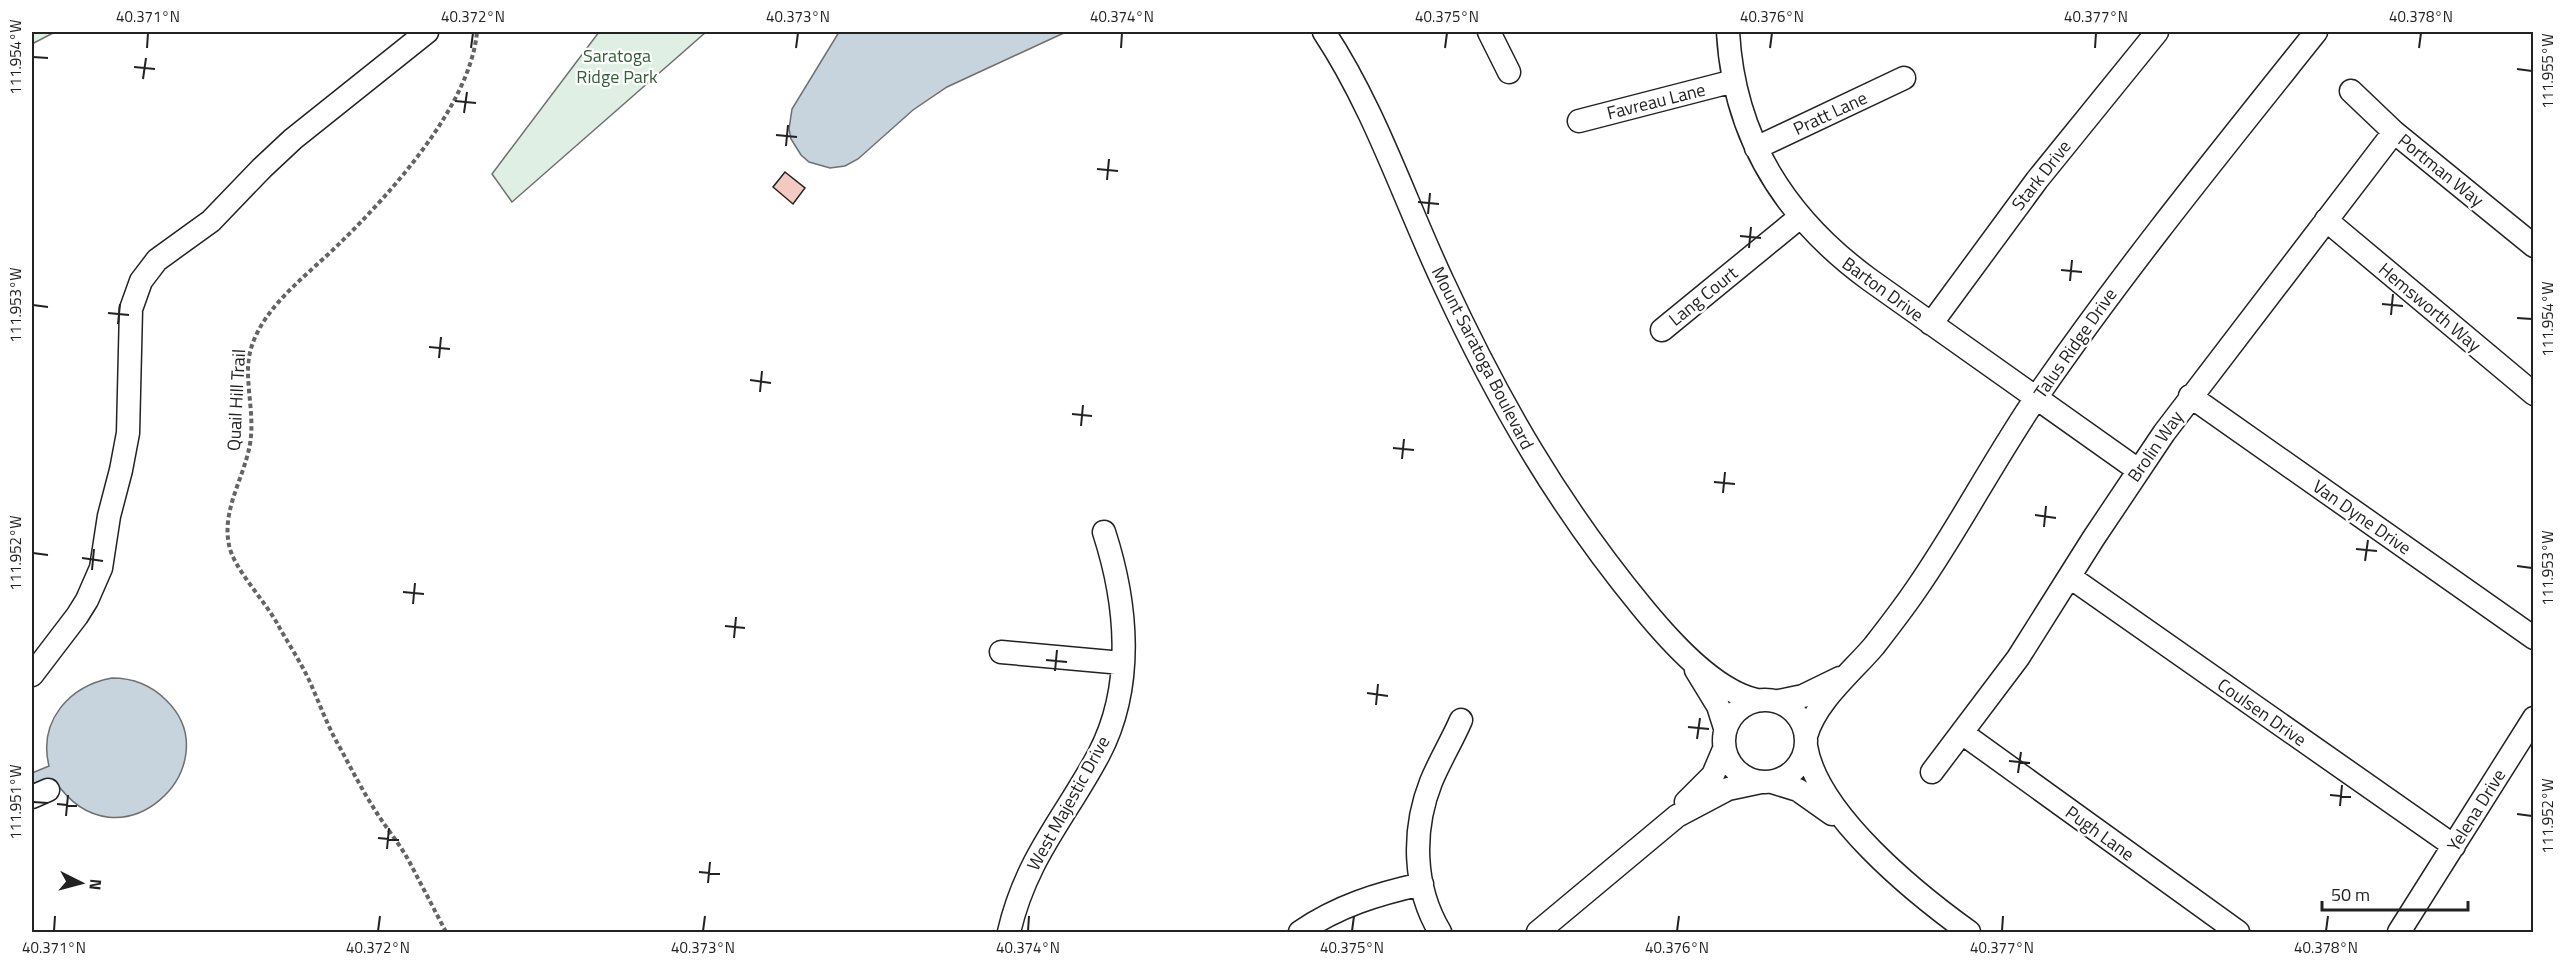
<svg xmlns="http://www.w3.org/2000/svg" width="2565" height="964" viewBox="0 0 2565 964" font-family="'Titillium Web',sans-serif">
<rect width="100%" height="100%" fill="#fff"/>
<path fill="#e0efe3" stroke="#6f6f6f" stroke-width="1.5" d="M32,32H55L32,44Z
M599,32H706L512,202L492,174Z"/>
<path fill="#c7d3dd" stroke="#6f6f6f" stroke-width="1.5" d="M839,32H1066L947,87L913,110L858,159L845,166L830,168L809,162L801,155L791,139L789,129L792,109Z
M112,678C133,678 151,685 166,700C233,765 119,875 55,781L32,790V773L49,766C38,721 69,686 112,678Z"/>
<path fill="#f3c9c0" stroke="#222" stroke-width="1.5" d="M785,172L805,188L793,204L773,187Z"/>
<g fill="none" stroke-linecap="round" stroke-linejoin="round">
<g stroke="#222" stroke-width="25">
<path id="minor" d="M1324,32C1375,109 1404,199 1443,282C1498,401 1558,505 1642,607C1669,640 1713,690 1756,700
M1489,32L1509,72
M1728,32C1734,138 1785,218 1870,280L2138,470
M2351,91L2394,132L2534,246
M1579,121L1734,81
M1756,148L1904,78
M2326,220L2534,394
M1931,324L2037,180L2157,32
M1662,330L1800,217
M2190,396L2534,638
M2070,577L2454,846
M1001,652L1122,663
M1696,670L1718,706L1725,728
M32,675L77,616L87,600L101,568L109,516L121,470L128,433L131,309L141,281L157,260L211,221L262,168L293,139L427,32
M1724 741a41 41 0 1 1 82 0a41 41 0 1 1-82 0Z
M1779,701L1803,696L1840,678
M1962,733L2238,932
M1806,736C1816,701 1851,673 1874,646C1888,628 1902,610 1915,591C1959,528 1994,459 2038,395C2125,269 2221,151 2316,32
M1806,746C1817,814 1915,893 1969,932
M1932,772L2018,658L2093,539L2164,433L2394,132
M1772,782L1798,790L1832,814
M32,797L48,790
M1686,802L1713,775L1724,749
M1009,932C1026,858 1065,818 1099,754C1135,685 1127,603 1104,532
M1300,932C1338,906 1377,894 1422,884
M1440,932C1413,887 1412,830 1431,782C1440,760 1452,741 1461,720
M1538,932L1677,816L1728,789L1761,782
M2399,932L2534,718"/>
</g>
<path stroke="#646464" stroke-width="4" stroke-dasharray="4.5 3" stroke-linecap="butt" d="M446,932C434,909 422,886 410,863C400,844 386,828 375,810C362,790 351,768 339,746C327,725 319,702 309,680C300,661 288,643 278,625C266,602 233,568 229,545C222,511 242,481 249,449C255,423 248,397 248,371C247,317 305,278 340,243C391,193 470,106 477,32"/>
<use href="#minor" stroke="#fff" stroke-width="22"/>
</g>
<path fill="none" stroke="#222" stroke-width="2" d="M147,48L148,33M471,48L473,33M796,48L798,33M1121,48L1122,33M1445,48L1447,33M1770,48L1772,33M2095,48L2096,33M2419,48L2421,33M33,57L48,58M134,67L155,69M2517,69L2532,71M143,79L146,58M455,101L476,103M464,113L467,92M776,135L797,137M786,146L788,125M1097,169L1118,171M1107,180L1109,159M1418,202L1439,204M1428,214L1430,193M1740,236L1761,238M1749,248L1751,227M2061,270L2082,272M2070,281L2072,260M2382,304L2403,306M33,305L48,307M108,313L129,315M2391,315L2393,294M2517,318L2532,319M118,324L120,304M429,347L450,349M439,358L441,337M750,380L771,383M760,392L762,371M1072,414L1092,416M1081,426L1083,405M1393,448L1414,450M1402,459L1404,439M1714,482L1735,484M1723,493L1725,472M2035,515L2056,518M2044,527L2046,506M2356,549L2377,551M33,553L48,555M82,558L103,561M2365,561L2368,540M2517,566L2532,568M92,570L94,549M403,592L424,594M413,604L415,583M725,626L745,628M734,638L736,617M1046,660L1067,662M1055,671L1057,650M1367,693L1388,696M1376,705L1378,684M1688,727L1709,729M1697,739L1700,718M2009,761L2030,763M2018,773L2021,752M2330,795L2351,797M33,802L48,803M57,804L77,806M2340,806L2342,785M2517,814L2532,816M66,816L68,795M378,838L399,840M387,849L389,828M699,872L720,874M708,883L710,862M54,931L55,916M378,931L380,916M703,931L705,916M1028,931L1029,916M1352,931L1354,916M1677,931L1679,916M2002,931L2003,916M2326,931L2328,916"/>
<g text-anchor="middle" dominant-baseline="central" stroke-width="4.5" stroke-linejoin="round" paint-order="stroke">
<g font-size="18" fill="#2f5e38" stroke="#fff">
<text x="617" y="55">Saratoga<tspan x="617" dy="21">Ridge Park</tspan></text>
</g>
<g font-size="18" fill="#222" stroke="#fff">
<text transform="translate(1656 101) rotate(-14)">Favreau Lane</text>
<text transform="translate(1830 113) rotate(-25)">Pratt Lane</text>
<text transform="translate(2441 170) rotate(39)">Portman Way</text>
<text transform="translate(2041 175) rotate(-52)">Stark Drive</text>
<text transform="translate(1883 289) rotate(36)">Barton Drive</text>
<text transform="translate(1703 296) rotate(-39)">Lang Court</text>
<text transform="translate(2430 307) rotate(40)">Hemsworth Way</text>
<text transform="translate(2075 343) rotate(-55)">Talus Ridge Drive</text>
<text transform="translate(1483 358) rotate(63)">Mount Saratoga Boulevard</text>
<text transform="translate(236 400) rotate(-87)">Quail Hill Trail</text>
<text transform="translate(2155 446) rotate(-55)">Brolin Way</text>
<text transform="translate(2362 517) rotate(35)">Van Dyne Drive</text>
<text transform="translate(2262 712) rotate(35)">Coulsen Drive</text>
<text transform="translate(1068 803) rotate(-61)">West Majestic Drive</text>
<text transform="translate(2476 810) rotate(-58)">Yelena Drive</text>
<text transform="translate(2100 833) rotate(36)">Pugh Lane</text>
</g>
</g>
<rect width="2565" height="964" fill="none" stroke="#ffffff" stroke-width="66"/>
<g transform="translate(81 883) rotate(96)" stroke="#ffffff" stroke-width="4.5" paint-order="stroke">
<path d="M0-4.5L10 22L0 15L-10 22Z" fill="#222222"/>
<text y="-9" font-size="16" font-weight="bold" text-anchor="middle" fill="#222222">N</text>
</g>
<path d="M2322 901v9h146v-9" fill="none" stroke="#222222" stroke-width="3"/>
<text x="2331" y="901" font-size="18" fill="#222222" stroke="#ffffff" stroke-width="4.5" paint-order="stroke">50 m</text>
<rect x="33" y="33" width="2499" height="898" fill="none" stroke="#222" stroke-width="2"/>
<g font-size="15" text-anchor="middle" fill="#222">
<text x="148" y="22">40.371°N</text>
<text x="473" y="22">40.372°N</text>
<text x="798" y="22">40.373°N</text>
<text x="1122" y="22">40.374°N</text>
<text x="1447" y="22">40.375°N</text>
<text x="1772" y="22">40.376°N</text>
<text x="2096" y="22">40.377°N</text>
<text x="2421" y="22">40.378°N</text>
<text transform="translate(16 57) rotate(-90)" y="5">111.954°W</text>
<text transform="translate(2548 71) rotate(-90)" y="5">111.955°W</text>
<text transform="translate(16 305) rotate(-90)" y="5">111.953°W</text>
<text transform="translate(2548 319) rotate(-90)" y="5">111.954°W</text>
<text transform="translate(16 553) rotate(-90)" y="5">111.952°W</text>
<text transform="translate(2548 568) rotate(-90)" y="5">111.953°W</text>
<text transform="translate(16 802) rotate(-90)" y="5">111.951°W</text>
<text transform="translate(2548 816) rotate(-90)" y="5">111.952°W</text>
<text x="54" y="953">40.371°N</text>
<text x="378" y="953">40.372°N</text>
<text x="703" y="953">40.373°N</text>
<text x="1028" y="953">40.374°N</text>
<text x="1352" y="953">40.375°N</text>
<text x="1677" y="953">40.376°N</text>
<text x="2002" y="953">40.377°N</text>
<text x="2326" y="953">40.378°N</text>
</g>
</svg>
